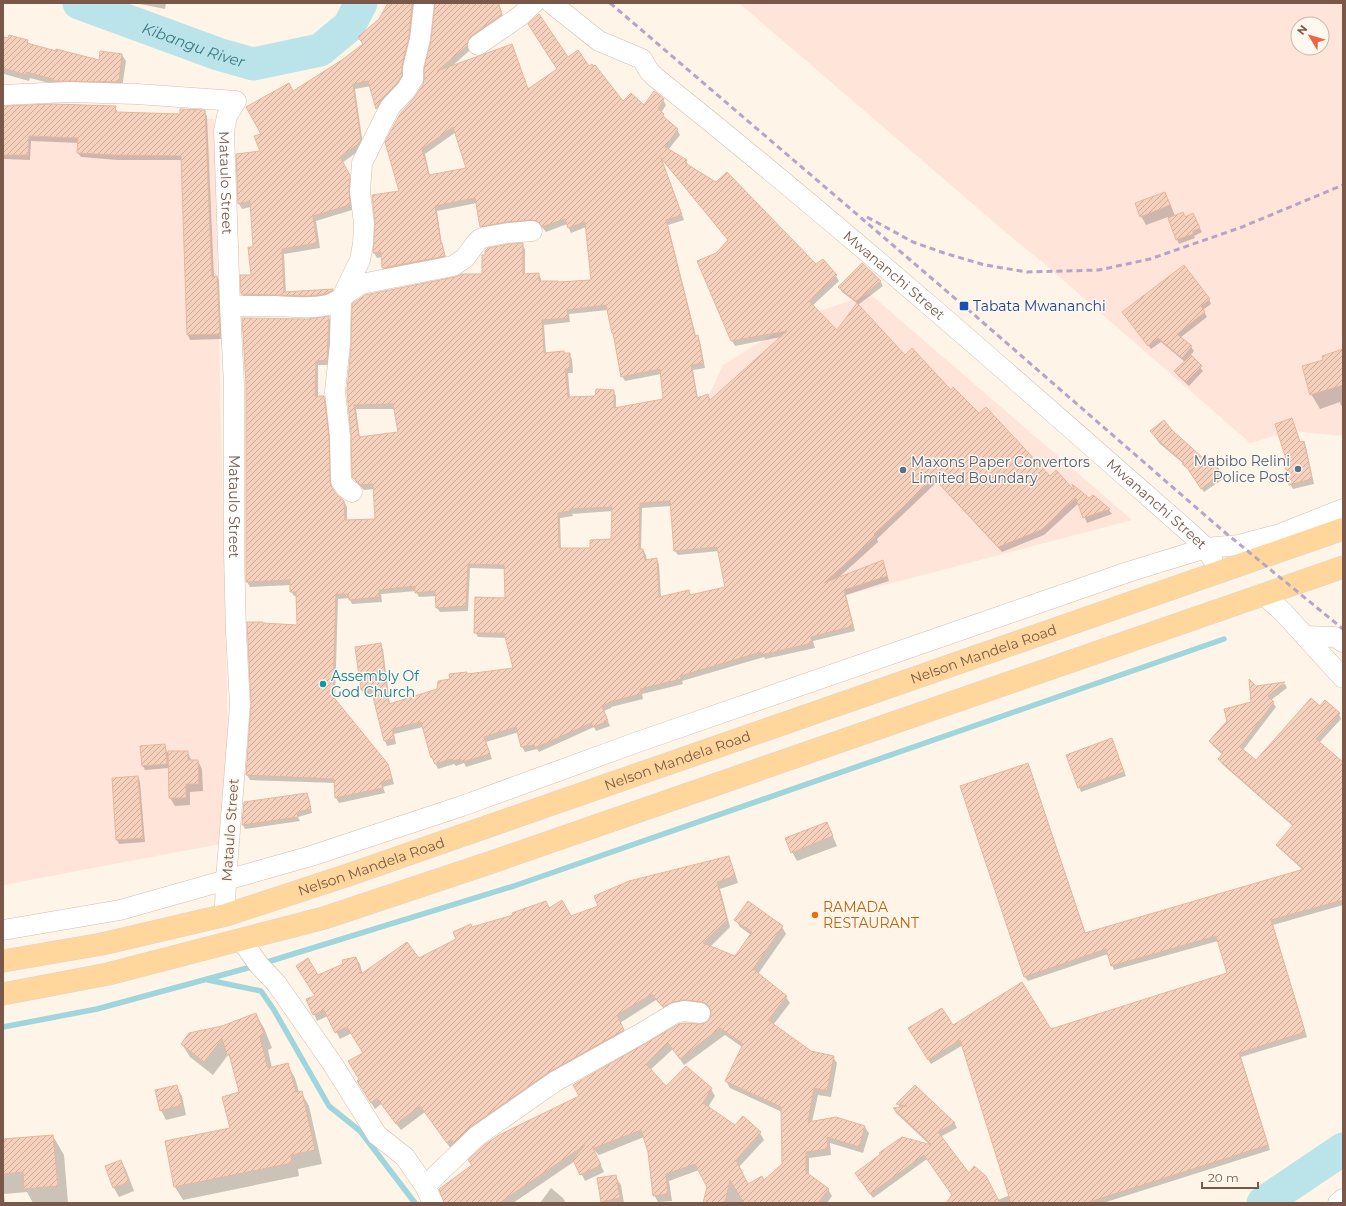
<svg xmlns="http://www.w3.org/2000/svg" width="1346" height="1206" viewBox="0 0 1346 1206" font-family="Montserrat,sans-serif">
<defs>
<pattern id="building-hatch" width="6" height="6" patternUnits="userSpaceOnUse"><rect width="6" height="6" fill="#f5d1bd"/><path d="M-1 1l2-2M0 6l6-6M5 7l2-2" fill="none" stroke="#cbac9c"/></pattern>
</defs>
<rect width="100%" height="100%" fill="#fef4e7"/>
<path fill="#ffe4da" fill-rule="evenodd" d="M739,3H1343V436L1292,431L1250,443L1040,260L1016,241ZM1298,24H1322V48H1298Z
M3,113L214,119L228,733L220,844L3,885Z
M870,294L1132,520L786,611L715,419L708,397L723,365L799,318Z"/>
<path fill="#0003" fill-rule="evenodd" d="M135,3H166L165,9Z
M385,3H417L404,81L379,113L371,86L355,89L363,145L361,149L342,163L352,181V210L316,221L320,248L284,254L286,293L333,290L335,295L328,299H245L242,294L241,276H252L254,248L251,207L242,209L239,204L237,155L261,151L262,134L293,92L329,70L363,45L359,38L380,20L388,6Z
M436,3H499L504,20L470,45L469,51L450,68L512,45L528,89L558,70L568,58L589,68L623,103L644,107L663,100L666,105L661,113L666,119L677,130L680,135L668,150L686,161L689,166L816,266L823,261L836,276L839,281L812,306L837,332L858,304L842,292L840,288L880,281L883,286L858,305L905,356L979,414L1050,477L1076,494L1090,499L1093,496L1109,510L1112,514L1087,523L1079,503L1044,535L1002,552L937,482L877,539L878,542L837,579L882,561L885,566L889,581L846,595L855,631L813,641L815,648L765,659L764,657L682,681L683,684L642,694L643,699L611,707V708L604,711L610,726L596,731L594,727L539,752L537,749L525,752L522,747L519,732L486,742L492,759L466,767L464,763L456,766L454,764L438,769L432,757L423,727L394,734L396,744L387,746L385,741L373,694L364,695L362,690L380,645L383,649L390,705L438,690L467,675L514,669L507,638L478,637L475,632L506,599L505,569L470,568L468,611L440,612L437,608L436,596L419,597L416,591L381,594L382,602L352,604L349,598L338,599L335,699H333L387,765L390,770L394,784L383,787L385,793L339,803L336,798V783L250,780L247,775L263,624L298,626L297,596H294L291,591V585L250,587L247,582L246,384L308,320L329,318L331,322L329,365H318V397H323L326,402L331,443L332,488L333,492L344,501L347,507V521L376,520L374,489L364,490L356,482L353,477L352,435L348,392L483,275L522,244L525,249V274H539L541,279V282L558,283L592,281L586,227L571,233L567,224L546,232L541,226L534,224L484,231L481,226L477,203L437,211L442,245L447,261L386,273L383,268L382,257L377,258L374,253L376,223L400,192L416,97L424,86L432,41ZM456,132L467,169L430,176L425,154ZM662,160L729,240L717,254L732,341L735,346L781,337L711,401L708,395L698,399L693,370L705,368L700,341L697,336H696L668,225L684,220ZM608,310L622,376L625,381L661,374L665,400L616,409V396L613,391L596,397L570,398L568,373H573L572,359L569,354H546L544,325L570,322L569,314ZM356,409H395L399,433L360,438ZM671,506L675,551L678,555L719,551L727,588L691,595L689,591L661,598L659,564L656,559L647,561L646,555L643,550H641L642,508ZM613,511L612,540L591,549H561L560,518L573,516L572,514Z
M3,38L27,41L30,45L100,61L122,55L126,61L122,88L57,85L30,78L29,81L4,74L3,72Z
M3,107H115L118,113L181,115L204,111L207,116L214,278L217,277L220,282L222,339L190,340L188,335L182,160H118L81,157L78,153L79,143L31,141L30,160L3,159Z
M1165,193L1170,203L1175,216L1195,219L1202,232L1194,236L1195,238L1179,244L1168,217L1146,225L1141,216Z
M1209,299L1211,304L1203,310L1207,317L1180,338L1191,347L1194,351L1190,356L1203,371L1189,386L1178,376L1175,372L1185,362L1161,342L1151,349L1126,316Z
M1343,351V405L1341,406L1340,402L1320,409L1311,394L1324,360Z
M1292,419L1301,443L1304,442L1306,447L1314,484L1293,489L1290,484L1287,460Z
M1171,431L1203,459L1218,470L1223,479L1204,492L1184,464L1160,444L1154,436Z
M1285,684L1287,688L1271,700L1276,707L1243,750L1256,761L1320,707L1339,714L1341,719L1319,743L1343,764V905L1273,925L1307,1037L1241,1057L1270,1150L1103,1203H948L953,1195L927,1159L873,1198L859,1178L931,1146L896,1113L894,1109L900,1108L898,1104L915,1086L955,1124L957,1128L940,1137L969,1175L998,1200L1010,1195L963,1045L931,1064L910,1029L952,1026L1051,1030L1228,973L1218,941L1114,970L1108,954L1028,981L1025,977L961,787L1028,764L1030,769L1086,934L1304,871L1280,849L1277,845L1293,826L1222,764L1220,759L1223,755L1213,746L1210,741L1252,702L1256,687Z
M1112,740L1126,776L1081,792L1067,756Z
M165,745L167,752H187L192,761H198L202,769L203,791L190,792V805L175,806L170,798L169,768L145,770L143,766L141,747Z
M138,777L140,782L145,842L119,844L117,840L113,779Z
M306,794L309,798L312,813L298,817L300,821L245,829L243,825L245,803Z
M827,823L837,846L797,861L792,852Z
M728,857L732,864L738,883L720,889L730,927L710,947L735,957L751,935L740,927L736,920L748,902L782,927L786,934L758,974L786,997L790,1003L773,1025L810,1052L833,1057L837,1063L831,1097L818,1095L812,1122L836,1118L865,1127L869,1133L863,1153L830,1143L831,1155L809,1158V1176L828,1189L832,1196L827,1203H704L708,1186L699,1170L669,1181L672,1201L658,1202L654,1195L649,1152L644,1137L599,1155L593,1149L604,1172L585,1181L575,1161L513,1203H444L581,1096L575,1085L705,1024L710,1020L712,1010L706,1008L668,1013L656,1000L620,1023L627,1037L451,1149L425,1112L401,1130L381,1104L375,1109L362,1088L364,1053L352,1033L340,1039L328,1016L317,1021L314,1014L318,976L345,964L356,958L360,964L363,975L418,959L457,940L472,929L514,915L546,902L550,909L571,917ZM725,1035L742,1047L726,1081L730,1088L782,1112L783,1164L764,1181L748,1185L739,1167L764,1140L760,1133L743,1118L735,1126L708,1107L715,1096L711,1089L666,1088L650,1070L673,1049L684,1065Z
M256,1015L264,1028L272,1048L268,1050L272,1068L287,1064L295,1078L299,1092H301L309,1106L322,1164L298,1169L299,1176L183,1200L175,1187L231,1128L240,1093L232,1061L228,1055L213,1075L190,1057L182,1044Z
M176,1086L182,1096L186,1115L166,1120L161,1110Z
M53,1136L64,1155L68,1203H33L27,1192L4,1194L5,1203H3V1140Z
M121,1161L126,1170L134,1191L119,1197L114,1188L106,1167Z
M615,1176L621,1185L624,1203H603L598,1179Z
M551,1188L563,1198L566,1203H540Z"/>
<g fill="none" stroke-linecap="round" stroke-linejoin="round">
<path stroke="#9fd5dc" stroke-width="5.5" d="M264,963L514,886L1224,639
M208,980L261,991L274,1010L329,1106L360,1131L415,1203
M3,1027L97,1009L255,966"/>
<g stroke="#bae4e9" stroke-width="33">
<path id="s1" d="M79,3L218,54L253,64L320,50L349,26L361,3"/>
<path d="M1263,1203L1343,1149"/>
</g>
</g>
<path fill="url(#building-hatch)" stroke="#e9b69c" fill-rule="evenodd" d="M388,3H412L409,37L402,65V76L397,83L381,99L376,109L368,81L353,84L361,140L358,144L340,157L350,175L349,191L350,205L313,216L317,243L282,249L284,292L333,289V290L325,294L308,296L241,294L240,275H251L248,247H253L250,201L238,204L236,154L260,151L254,136L261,134L246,107L289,83L293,91L342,60L363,44L358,37L379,19Z
M435,3H498L502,14L471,36L468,40L467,46L437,71L512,44L528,89L557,69L528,24L539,14L568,57L578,50L589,66L592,64L593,66L595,65L623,101L631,93L644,105L654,91L664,99L658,109L664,114L663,115L664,117L678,129L665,147L687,160L685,163L716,182L727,172L816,264L823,259L837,275L809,301L837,330L857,303L905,355L912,348L951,390L953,387L979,413L986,407L1050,476L1056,470L1074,490L1072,484L1089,498L1093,495L1110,509L1083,518L1076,498L1041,530L998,547L934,478L874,534L876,536L824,583L883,560L887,576L844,590L853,626L811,637L812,643L761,655V652L680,676L681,679L640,689L641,694L609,702V703L602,706L608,721L593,727L591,723L535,748L534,745L521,747L516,727L484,737L490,754L462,762L461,759L452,761L451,759L435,764L432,757L431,758L421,722L392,729L394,739L384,741L371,689L361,690L355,647L381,643L389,704L437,689L438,681L450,679L449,674L467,672V674L513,668L504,633H474L475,597L505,598L504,565L468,564L466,606L436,608L435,591L415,593V586L379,590V597L349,600L348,594H336L333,694H331L388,764L392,779L381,782L383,788L335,798L334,779L246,775L251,704L247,622H263V623L297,625L296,592H290V580L246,582V384L242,318L308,319L329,316L327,360L316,361L315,396H324L329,437L330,482L332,488L337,495L344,501L345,520L375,519L373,484L361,485L352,477L351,435L347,392L351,345L352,304L365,295L455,277L462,274H482V255H485V251L488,248L509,244L523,243V274L539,273V281H558V282L591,280L585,222L568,228L565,219L542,227L537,221L531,220L506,222L480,227L475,198L435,206L441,243H442L445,256L382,268L381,252L373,253L375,223L372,195L399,191L385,142L400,114L414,98L423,85L424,79V69L431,40ZM453,127L466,168L429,175L422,149ZM661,158L728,240L716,253L697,261L731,341L787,331L709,401L708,394L697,398L691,365L703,363L698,335L695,336L666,220L682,215ZM606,305L612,333H613L621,377L660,369L663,399L614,408V390L596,389L595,396L568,397L565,369L570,368V353H564V351L544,353L542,320L568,318L567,310ZM393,404L398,432L359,437L354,405ZM670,501L674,551L717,547L725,587L690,595L689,590L659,597L657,558L645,560L643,549H639L640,503ZM612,507L611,539L590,540V548H559L558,513L570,511V509Z
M9,35L28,40L27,43L56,51V49L99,60L100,51L122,54L119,82L53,81V79L26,72V75L3,68V37L8,38Z
M52,104L116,106L115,112L180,114V109L205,110L212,277L217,276L220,334L187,335L181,156L115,155L77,153L78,138L29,136L28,155H3V106Z
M1165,192L1170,205L1140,217L1135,203Z
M1183,212L1185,217L1193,213L1200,228L1193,231V234L1176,240L1168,218Z
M862,263L881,281L856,301L838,287Z
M1184,265L1210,299L1201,306L1205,312L1177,334L1192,346L1182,358L1158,338L1148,346L1122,312Z
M1343,349V385L1310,395L1302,366L1323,360L1322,356Z
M1191,355L1202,366L1186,382L1174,371Z
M1292,418L1300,442L1304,441L1312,479L1289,485L1284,459H1286L1275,424Z
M1164,420L1172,430L1203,458L1204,456L1219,469L1217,471L1221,474L1201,489L1188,469L1182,464L1184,463L1157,439L1150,431Z
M1249,679L1256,686L1285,682L1268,696L1274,702L1240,747L1256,760L1311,698L1320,706L1325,700L1340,713L1316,739L1343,762V900L1271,920L1305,1032L1239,1053L1268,1145L1086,1203H1011L960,1040L928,1060L908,1028L942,1008L953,1025L1022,982L1051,1029L1227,973L1216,936L1111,966L1106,949L1024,977L960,786L1028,763L1085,933L1304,869L1276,845L1293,825L1218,759L1223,753L1209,741L1227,721L1224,709L1251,702Z
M1112,738L1124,772L1078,788L1066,755Z
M165,744L167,764L142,766L140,746Z
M168,751H188V760H198L199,784H186V798H169Z
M138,776L143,838L116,840L112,778Z
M307,793L311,809L297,812L298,817L242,825L244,802Z
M827,822L833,836L791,853L785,838Z
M729,856L735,876L717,882L727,920L703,943L735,956L752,932L734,920L748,901L783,926L753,969L787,996L768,1020L811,1051L834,1056L827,1091L814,1088L808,1122L836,1117L865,1126L859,1147L827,1137L828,1149L806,1152V1172L829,1189L818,1203H744L730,1180L725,1203H703L707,1187L695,1164L666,1174L668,1194L653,1196L648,1152L641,1130L594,1148L592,1146L601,1165L580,1175L573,1160L585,1145L499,1203H444L439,1189L472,1165L468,1160L484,1145L499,1135L579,1096L573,1085L679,1024L685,1023L699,1024L705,1023L709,1020L711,1015L710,1008L707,1004L702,1002L685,1000L673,1002L663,1007L652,994L617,1015L624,1030L549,1072L470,1127L454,1143L451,1139L447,1143L420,1106L396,1124L377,1098L371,1103L357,1081L359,1079L348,1061L363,1053L347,1027L335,1033L324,1010L313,1015L306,999L315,996L296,966L308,958L318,975L343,964L342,960L356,957L361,974L407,942L419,958L456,939L453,932L471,924L472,927L513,915L512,913L546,901L549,908L562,900L571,916L598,906L594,896L629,881ZM720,1028L743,1044L725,1081L781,1107L782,1164L764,1180L762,1176L748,1184L736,1160L761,1132L743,1116L735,1125L703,1103L712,1088L686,1066L666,1086L646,1064L668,1043L680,1059Z
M256,1013L264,1034L260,1037L268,1068L288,1063L296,1092L302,1091L315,1150L291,1155L292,1163L174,1187L165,1141L230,1128L222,1097L239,1092L229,1054L227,1055L222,1039L204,1062L181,1044L189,1033L222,1026Z
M177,1085L182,1105L160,1111L155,1090Z
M915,1085L955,1123L938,1132L969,1173L974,1166L986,1176L1000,1203H946L952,1195L924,1155L870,1194L855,1173L882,1153H879L902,1137L932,1145L893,1108L907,1106L896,1104Z
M53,1135L58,1186L24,1189L23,1172L3,1174V1139Z
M121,1160L129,1182L113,1188L105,1166Z
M616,1175L620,1198L601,1202L597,1178Z"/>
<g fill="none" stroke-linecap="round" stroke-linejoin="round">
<g stroke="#d4bdae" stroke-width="21">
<g id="street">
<path id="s2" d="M551,3L599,41L642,59L649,71L655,77C838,223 1014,378 1190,533L1206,548L1212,558"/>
<path d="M478,45L520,16L534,3"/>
<path id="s3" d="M3,95L68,92L137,94L236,101L227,116L224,131L230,306L234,384V552L236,632L240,705L226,880L225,907L226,915"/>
<path d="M230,306C245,306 260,306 276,306C292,307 311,309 328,305C341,301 349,290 361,284L453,266L465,258L476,243L480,239L485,237L508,233L532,231"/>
<path d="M352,492L346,488L341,481L340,436L335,392L340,344L341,299L360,260L363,244L364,223L360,192L362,163L390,107L406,90L413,79V68L420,39L424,3"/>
<path d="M1264,595L1283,612L1343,678"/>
<path d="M1305,636L1335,637L1343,642"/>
<path d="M3,930L120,910L311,856L462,806L635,743L1128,572L1206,548L1239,545L1280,534L1343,509"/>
<path d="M241,940L259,965L276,983L332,1063L377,1135L405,1157L425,1186L433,1203"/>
<path d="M425,1186L477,1136L556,1081L642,1033L675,1013L684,1011L700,1013"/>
<path d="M1338,1203L1343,1199"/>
</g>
</g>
<g stroke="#dcd4d0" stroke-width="23">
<g id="primary">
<path id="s4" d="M3,961L102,944L226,915L351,874L1343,529"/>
<path d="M3,994L108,974L324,918L492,862L1343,567"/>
</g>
</g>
<use href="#street" stroke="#fff" stroke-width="20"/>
<use href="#primary" stroke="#ffd79d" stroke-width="22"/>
<path stroke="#b6a4c9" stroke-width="3" stroke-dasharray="6 4" stroke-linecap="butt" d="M610,3L964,306L1222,530L1343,629
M867,217L913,242L944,253L985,265L1027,272L1099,270L1150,259L1242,227L1343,185"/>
</g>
<rect fill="#1a4fb4" stroke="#fff8ef" stroke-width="1.5" x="959" y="301" width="10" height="10" rx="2"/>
<g fill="#5c6f8a" stroke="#fff8ef" stroke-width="1.5">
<circle cx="1298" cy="469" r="4"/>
<circle cx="903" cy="470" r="4"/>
</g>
<circle fill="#0f9aa8" stroke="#fff8ef" stroke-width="1.5" cx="323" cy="684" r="4"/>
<circle fill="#e8710a" stroke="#fff8ef" stroke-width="1.5" cx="815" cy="915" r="4"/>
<g text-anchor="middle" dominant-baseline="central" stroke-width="3" stroke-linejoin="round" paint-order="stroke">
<g font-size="14" fill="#7a5849" stroke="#fff8ef">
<text stroke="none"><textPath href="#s3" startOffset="318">Mataulo Street</textPath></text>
<text stroke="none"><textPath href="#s2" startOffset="441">Mwananchi Street</textPath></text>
<text stroke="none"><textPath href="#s2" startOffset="789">Mwananchi Street</textPath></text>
<text stroke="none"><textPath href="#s3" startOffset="642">Mataulo Street</textPath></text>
<text stroke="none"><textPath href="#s4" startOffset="1029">Nelson Mandela Road</textPath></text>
<text stroke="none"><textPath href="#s4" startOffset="705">Nelson Mandela Road</textPath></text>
<text transform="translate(230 830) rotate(-86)">Mataulo Street</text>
<text stroke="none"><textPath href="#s4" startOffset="381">Nelson Mandela Road</textPath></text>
</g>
<g font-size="14" fill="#164399" stroke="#fff8ef" text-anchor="start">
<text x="973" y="306">Tabata Mwananchi</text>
</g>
<g font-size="14" fill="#4e5e75" stroke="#fff8ef" text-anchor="end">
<text x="1290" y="461">Mabibo Relini<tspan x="1290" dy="16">Police Post</tspan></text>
<text x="911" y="462" text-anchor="start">Maxons Paper Convertors<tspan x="911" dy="16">Limited Boundary</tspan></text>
</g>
<g font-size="14" fill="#0d838f" stroke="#fff8ef" text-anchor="start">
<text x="331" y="676">Assembly Of<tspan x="331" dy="16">God Church</tspan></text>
</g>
<g font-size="14" fill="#c56008" stroke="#fff8ef" text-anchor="start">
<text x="823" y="907">RAMADA<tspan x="823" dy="16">RESTAURANT</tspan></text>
</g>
<g font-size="15" font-style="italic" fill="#3b7780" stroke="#fff8ef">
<text stroke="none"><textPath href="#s1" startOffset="122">Kibangu River</textPath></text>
</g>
</g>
<rect width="1346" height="1206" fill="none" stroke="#7a5849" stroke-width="8"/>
<g transform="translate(1310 36) rotate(308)"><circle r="19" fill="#fff8ef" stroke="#cab8ad"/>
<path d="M0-3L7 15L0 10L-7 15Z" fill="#ef6445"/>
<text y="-6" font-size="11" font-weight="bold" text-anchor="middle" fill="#7a5849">N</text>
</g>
<path d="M1202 1182v6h56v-6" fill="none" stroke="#7a5849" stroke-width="2"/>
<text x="1208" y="1182" font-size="12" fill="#7a5849" stroke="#fff8ef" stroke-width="3" paint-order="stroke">20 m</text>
</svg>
